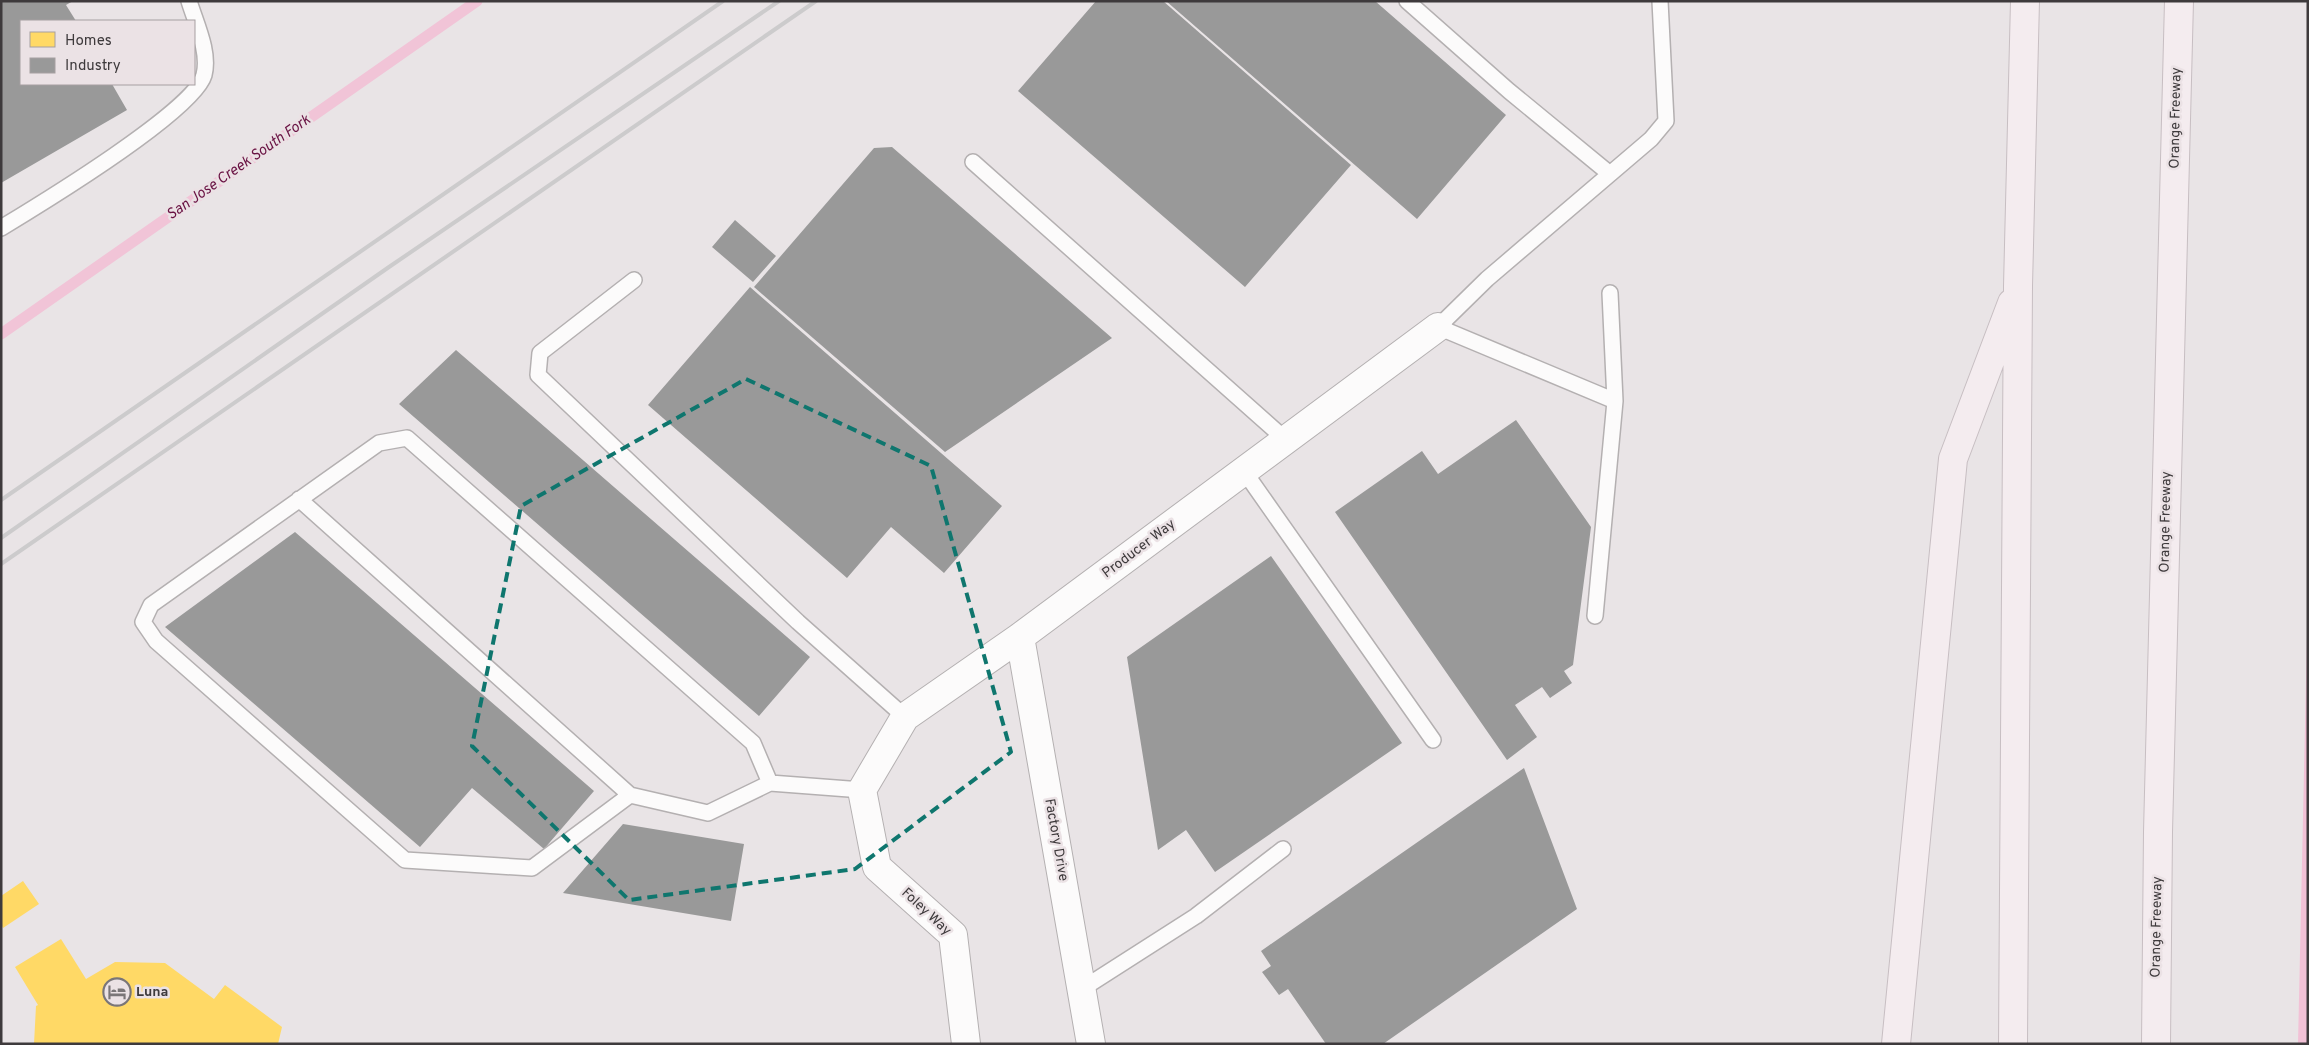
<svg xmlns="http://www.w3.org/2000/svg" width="2309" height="1045" viewBox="0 0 2309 1045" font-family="Overpass,sans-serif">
<rect width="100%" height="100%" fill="#e9e4e6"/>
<path fill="#f2c1d6" d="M2308,590V1044H2298Z"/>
<path fill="#ffd966" d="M23,881L39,904L3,928L1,924V896Z
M61,939L86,979L115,962L165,963L214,999L225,985L282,1027L278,1044H34L36,1006L38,1005L15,967Z"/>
<path fill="#999" d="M1,1H73L66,5L76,21H21V84H112L127,110L1,183Z
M1096,1H1163L1351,165L1245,287L1018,91Z
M1166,1H1375L1506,115L1417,219Z
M892,147L1112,338L945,452L754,287L874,148Z
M735,220L776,256L753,282L712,247Z
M750,287L1002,506L944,573L891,527L847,578L648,405Z
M456,350L810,657L759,716L399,404Z
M1516,420L1591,527L1573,665L1564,671L1572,683L1550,698L1542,687L1515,705L1537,737L1507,760L1335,512L1422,451L1438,474Z
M295,532L594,791L544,849L472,788L420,847L165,627Z
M1271,556L1402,743L1215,872L1186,830L1158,850L1127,657Z
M1524,768L1577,909L1383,1044H1326L1288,989L1279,995L1262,972L1271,966L1261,951Z
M623,824L744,844L731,921L563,893Z"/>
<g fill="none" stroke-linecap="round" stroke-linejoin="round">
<path stroke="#f1c4d7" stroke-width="11" d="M1,334L477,1"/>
<g stroke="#b4b0b1" stroke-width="18">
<path id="lane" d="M1407,1L1509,91L1610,174
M973,162L1286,440
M1,228C39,205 194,111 204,75C210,52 196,24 189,1
M634,280L540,353L538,375L798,622L905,717
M1610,293L1615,401
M1244,471L1433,740
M299,499L630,795
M1595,616L1615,401L1438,327L1487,279L1651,139L1666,121L1660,1
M770,783L708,813L630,795L532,868L405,860L156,641L143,622L151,605L379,443L407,438L753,743L770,783L862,790
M1082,989L1196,916L1283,849"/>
</g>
<g stroke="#b4b0b1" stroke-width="30">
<path id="street" d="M1020,637L1091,1044
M966,1044L953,935L877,867L862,790L905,717L1020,637L1438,327"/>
</g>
<g stroke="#c7bec2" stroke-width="30">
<path id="highway" d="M1896,1044L1953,459L2012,303
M2013,1044L2018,286L2025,1
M2156,1044L2158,832L2179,1"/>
</g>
<use href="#lane" stroke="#fcfbfb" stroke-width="15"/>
<use href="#street" stroke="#fcfbfb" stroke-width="28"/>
<use href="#highway" stroke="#f4ecef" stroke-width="28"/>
<path stroke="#cccbcc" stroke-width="4" d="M1,500L723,1
M1,538L389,267L779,1
M1,564L816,1"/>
</g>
<path fill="none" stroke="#0f766e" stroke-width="4" stroke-dasharray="10 6" stroke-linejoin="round" d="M746,379L931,466L1011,752L855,869L629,900L472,746L521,506Z"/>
<defs>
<g id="hotel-ring" transform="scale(1.4375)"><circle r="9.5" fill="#ebe2e5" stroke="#7a7678" stroke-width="1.5"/><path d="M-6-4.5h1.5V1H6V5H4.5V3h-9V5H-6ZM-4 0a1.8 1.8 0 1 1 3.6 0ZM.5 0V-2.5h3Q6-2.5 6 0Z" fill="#7a7678"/></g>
</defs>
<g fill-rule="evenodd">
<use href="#hotel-ring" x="117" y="992"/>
</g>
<g text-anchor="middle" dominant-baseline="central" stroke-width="5" stroke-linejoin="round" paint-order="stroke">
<g font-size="14" fill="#3e3a3c" stroke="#ebe2e5">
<text transform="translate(2176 118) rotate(-89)">Orange Freeway</text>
<text transform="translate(2166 522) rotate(-89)">Orange Freeway</text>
<text transform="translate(1139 549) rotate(-37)">Producer Way</text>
<text transform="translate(1056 840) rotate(80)">Factory Drive</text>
<text transform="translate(926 912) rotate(43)">Foley Way</text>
<text transform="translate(2157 927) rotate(-89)">Orange Freeway</text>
</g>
<g font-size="14" font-weight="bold" fill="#3e3a3c" stroke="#ebe2e5" text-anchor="start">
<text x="136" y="992">Luna</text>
</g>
<g font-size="15" font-style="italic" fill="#691243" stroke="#ebe2e5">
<text transform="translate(239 168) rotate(-35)">San Jose Creek South Fork</text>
</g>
</g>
<rect width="2309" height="1045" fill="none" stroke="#3e3a3c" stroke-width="5"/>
<rect x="20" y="20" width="175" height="65" fill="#ebe2e5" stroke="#a69fa1"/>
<rect x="30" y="32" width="25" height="15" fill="#ffd966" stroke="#a69fa1"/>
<text x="65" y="45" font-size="15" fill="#3e3a3c">Homes</text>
<rect x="30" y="58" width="25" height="15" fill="#999999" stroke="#a69fa1"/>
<text x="65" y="70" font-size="15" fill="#3e3a3c">Industry</text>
</svg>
